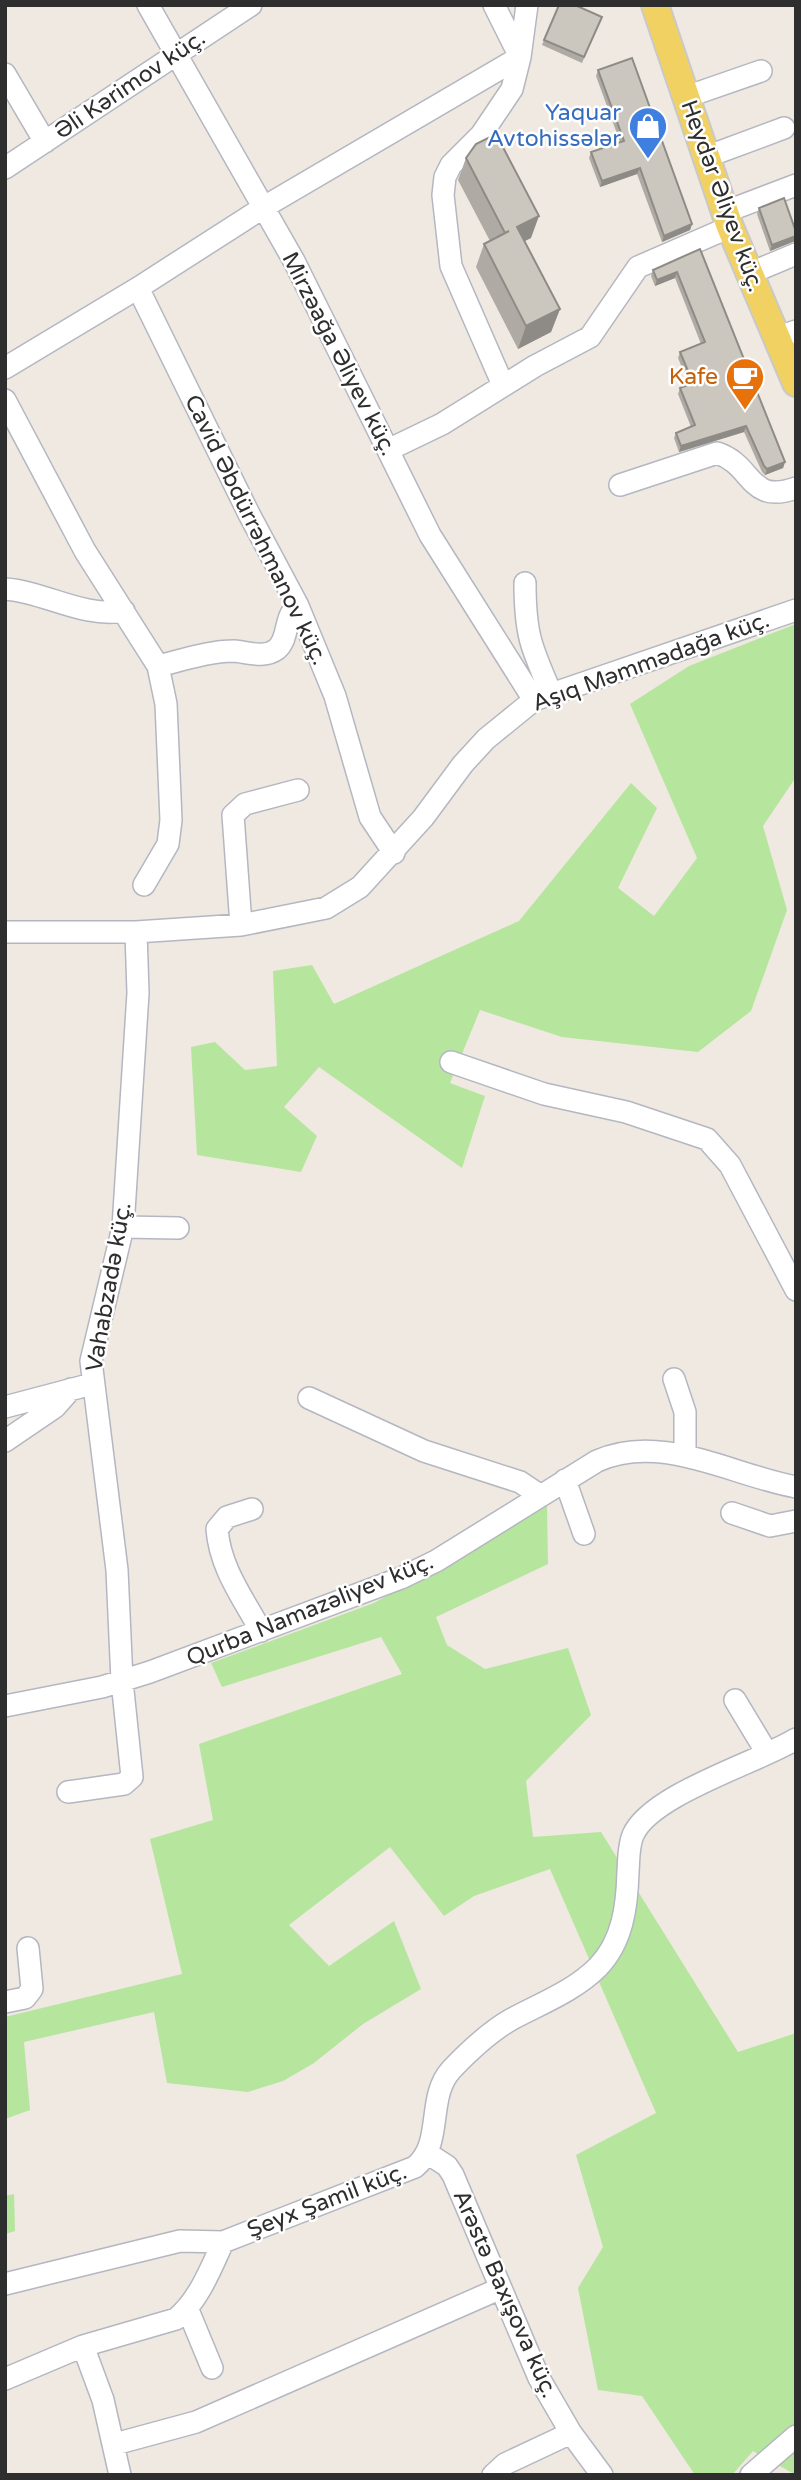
<svg xmlns="http://www.w3.org/2000/svg" width="801" height="2480" viewBox="0 0 801 2480" font-family="'Varela Round',sans-serif">
<rect width="100%" height="100%" fill="#efe9e1"/>
<path fill="#b6e59e" d="M796,624V777L763,826L787,910L751,1011L698,1052L562,1037L480,1010L450,1083L485,1096L462,1168L319,1067L284,1107L317,1136L301,1172L197,1155L191,1047L215,1042L245,1070L277,1066L273,971L312,965L334,1004L519,921L631,783L657,808L618,888L654,916L697,858L630,704L689,666Z
M547,1506L548,1564L436,1617L447,1645L485,1669L568,1648L591,1715L526,1781L533,1837L601,1832L738,2052L796,2033V2475L753,2451L732,2475H695L642,2396L598,2390L578,2288L603,2247L576,2155L656,2113L550,1869L474,1896L444,1916L390,1847L289,1925L329,1966L394,1921L421,1989L363,2024L314,2063L283,2081L248,2092L167,2083L154,2012L24,2042L30,2110L5,2119V2017L182,1974L150,1839L213,1820L199,1744L402,1674L381,1637L222,1687L211,1663L374,1603Z
M14,2194L15,2231L5,2234V2196Z"/>
<g fill="none" stroke-linecap="round" stroke-linejoin="round">
<g stroke="#b4b7c1" stroke-width="24">
<path id="minor" d="M148,5L294,261L430,535L534,700
M494,5L520,57L512,89L481,135L451,165L445,177L443,195L451,266L503,385
M5,74L45,142
M686,97L761,71
M706,157L784,128
M5,168L251,5
M725,212L796,185
M748,274L796,254
M138,288L249,514L298,606L335,696L370,817L394,853
M776,338L796,331
M5,368L138,288L264,207L520,57L527,5
M5,400L85,551L158,666L166,704L171,820L168,844L144,885
M388,450L442,424L535,366L590,337L638,267L730,227
M620,485L717,453C754,465 748,505 796,488
M525,583C525,634 531,647 551,693
M5,589C46,592 82,618 124,611
M158,666C183,660 209,651 234,651C248,652 264,659 277,649C290,637 283,617 298,606
M241,925L233,815L245,804L298,790
M5,932H136L241,925L326,908L360,887L423,818L463,764L486,739L534,700L796,610
M451,1062L544,1094L626,1112L707,1139L730,1165L796,1290
M123,1227L178,1228
M674,1379L685,1412V1456
M309,1398L424,1451L520,1482L541,1496
M5,1407L92,1384
M5,1441L55,1407L71,1389
M565,1480L584,1534
M252,1509L227,1517L217,1529C220,1568 243,1598 261,1631
M732,1513L770,1526L796,1521
M735,1700L767,1753
M5,1706L102,1687L150,1672L401,1578L436,1561L597,1461C661,1432 731,1475 796,1487
M68,1792L124,1784L132,1777L122,1681L117,1570L91,1361L123,1227L138,993L136,932
M5,2002L25,1998L32,1989L28,1948
M427,2153L447,2166L453,2175L539,2378L571,2433L602,2475
M5,2284L180,2241L223,2242L415,2167C444,2143 426,2098 451,2070C469,2051 489,2032 512,2019C542,2003 574,1991 598,1967C623,1941 627,1906 628,1872C629,1860 628,1847 633,1835C651,1794 757,1763 796,1739
M188,2310L212,2368
M83,2346L103,2400L120,2475
M5,2379L83,2346L176,2319C199,2300 211,2268 223,2242
M115,2444L196,2422L499,2289
M493,2475L505,2464L571,2433
M751,2475L796,2436"/>
</g>
<g stroke="#c9c9c9" stroke-width="30">
<path id="major" d="M655,5L730,227L796,383"/>
</g>
<use href="#minor" stroke="#fff" stroke-width="21"/>
<use href="#major" stroke="#f2d163" stroke-width="26"/>
</g>
<path fill="#afaba4" d="M602,17L582,63L542,45L544,40Z
M598,70L692,224L690,230L662,242L637,174L600,187L589,158L591,152L620,142L596,76Z
M466,158L531,238L524,241L560,309L551,332L518,349L476,267L484,244L490,241L458,180Z
M759,208L795,241L770,251L757,214Z
M700,249L785,462L783,468L765,475L762,472L744,432L679,452L674,438L676,433L691,427L678,394L680,388L689,385L678,358L680,352L701,344L675,278L655,286L651,276L653,270Z"/>
<path fill="#8e8b86" d="M640,168L637,174L600,187L602,181Z
M539,216L531,238L509,249L517,227Z
M692,224L690,230L662,242L664,236Z
M796,236L795,241L770,251L772,245Z
M677,272L675,278L655,286L657,280Z
M560,309L551,332L518,349L526,326Z
M746,426L744,432L679,452L681,446Z
M785,462L783,468L765,475L767,469Z"/>
<path fill="#cbc7bf" stroke="#8e8b86" stroke-width="2" d="M559,5H575L602,17L584,57L544,40Z
M632,58L692,224L664,236L640,168L602,181L591,152L624,141L598,70Z
M496,134L539,216L517,227L560,309L526,326L484,244L509,231L505,233L466,158L476,144Z
M784,198L796,232V236L772,245L759,208Z
M700,249L785,462L767,469L764,466L746,426L681,446L676,433L695,425L680,388L693,383L680,352L705,342L677,272L657,280L653,270Z"/>
<defs>
<g id="shop-pin" transform="scale(2.0125)"><path d="M0 17L-7.5 6A9.5 9.5 0 1 1 7.5 6Z" fill="#3f7fe0" stroke="#fff"/><path d="M-5-2.5h2.3a2.7 3.5 0 0 1 5.4 0H5L5.5 6h-11ZM-1.5-2.5h3a1.5 2.3 0 0 0-3 0Z" fill="#fff"/></g>
<g id="cafe-pin" transform="scale(2.0125)"><path d="M0 17L-7.5 6A9.5 9.5 0 1 1 7.5 6Z" fill="#e8710a" stroke="#fff"/><path d="M-5.5-4.5H6V0H3Q3 3.5 0 3.5H-2.5Q-5.5 3.5-5.5 0ZM3-3.2v2h1.7v-2ZM-6 4.5H4V6H-6Z" fill="#fff"/></g>
</defs>
<g fill-rule="evenodd">
<use href="#shop-pin" x="648" y="126"/>
<use href="#cafe-pin" x="745" y="377"/>
</g>
<g text-anchor="middle" dominant-baseline="central" stroke-width="5" stroke-linejoin="round" paint-order="stroke">
<g font-size="23" fill="#2e2e2e" stroke="#fff">
<text transform="translate(130 85) rotate(-34)">Əli Kərimov küç.</text>
<text transform="translate(722 196) rotate(70)">Heydər Əliyev küç.</text>
<text transform="translate(339 354) rotate(63)">Mirzəağa Əliyev küç.</text>
<text transform="translate(256 530) rotate(64)">Cavid Əbdürrəhmanov küç.</text>
<text transform="translate(651 662) rotate(-20)">Aşıq Məmmədağa küç.</text>
<text transform="translate(109 1287) rotate(-80)">Vahabzadə küç.</text>
<text transform="translate(310 1610) rotate(-22)">Qurba Namazəliyev küç.</text>
<text transform="translate(327 2201) rotate(-21)">Şeyx Şamil küç.</text>
<text transform="translate(505 2294) rotate(66)">Arəstə Baxışova küç.</text>
</g>
<g font-size="23" fill="#366cbe" stroke="#fff" text-anchor="end">
<text x="621" y="113">Yaquar<tspan x="621" dy="26">Avtohissələr</tspan></text>
</g>
<g font-size="23" fill="#c56008" stroke="#fff" text-anchor="end">
<text x="718" y="377">Kafe</text>
</g>
</g>
<rect width="801" height="2480" fill="none" stroke="#2e2e2e" stroke-width="14"/>
</svg>
